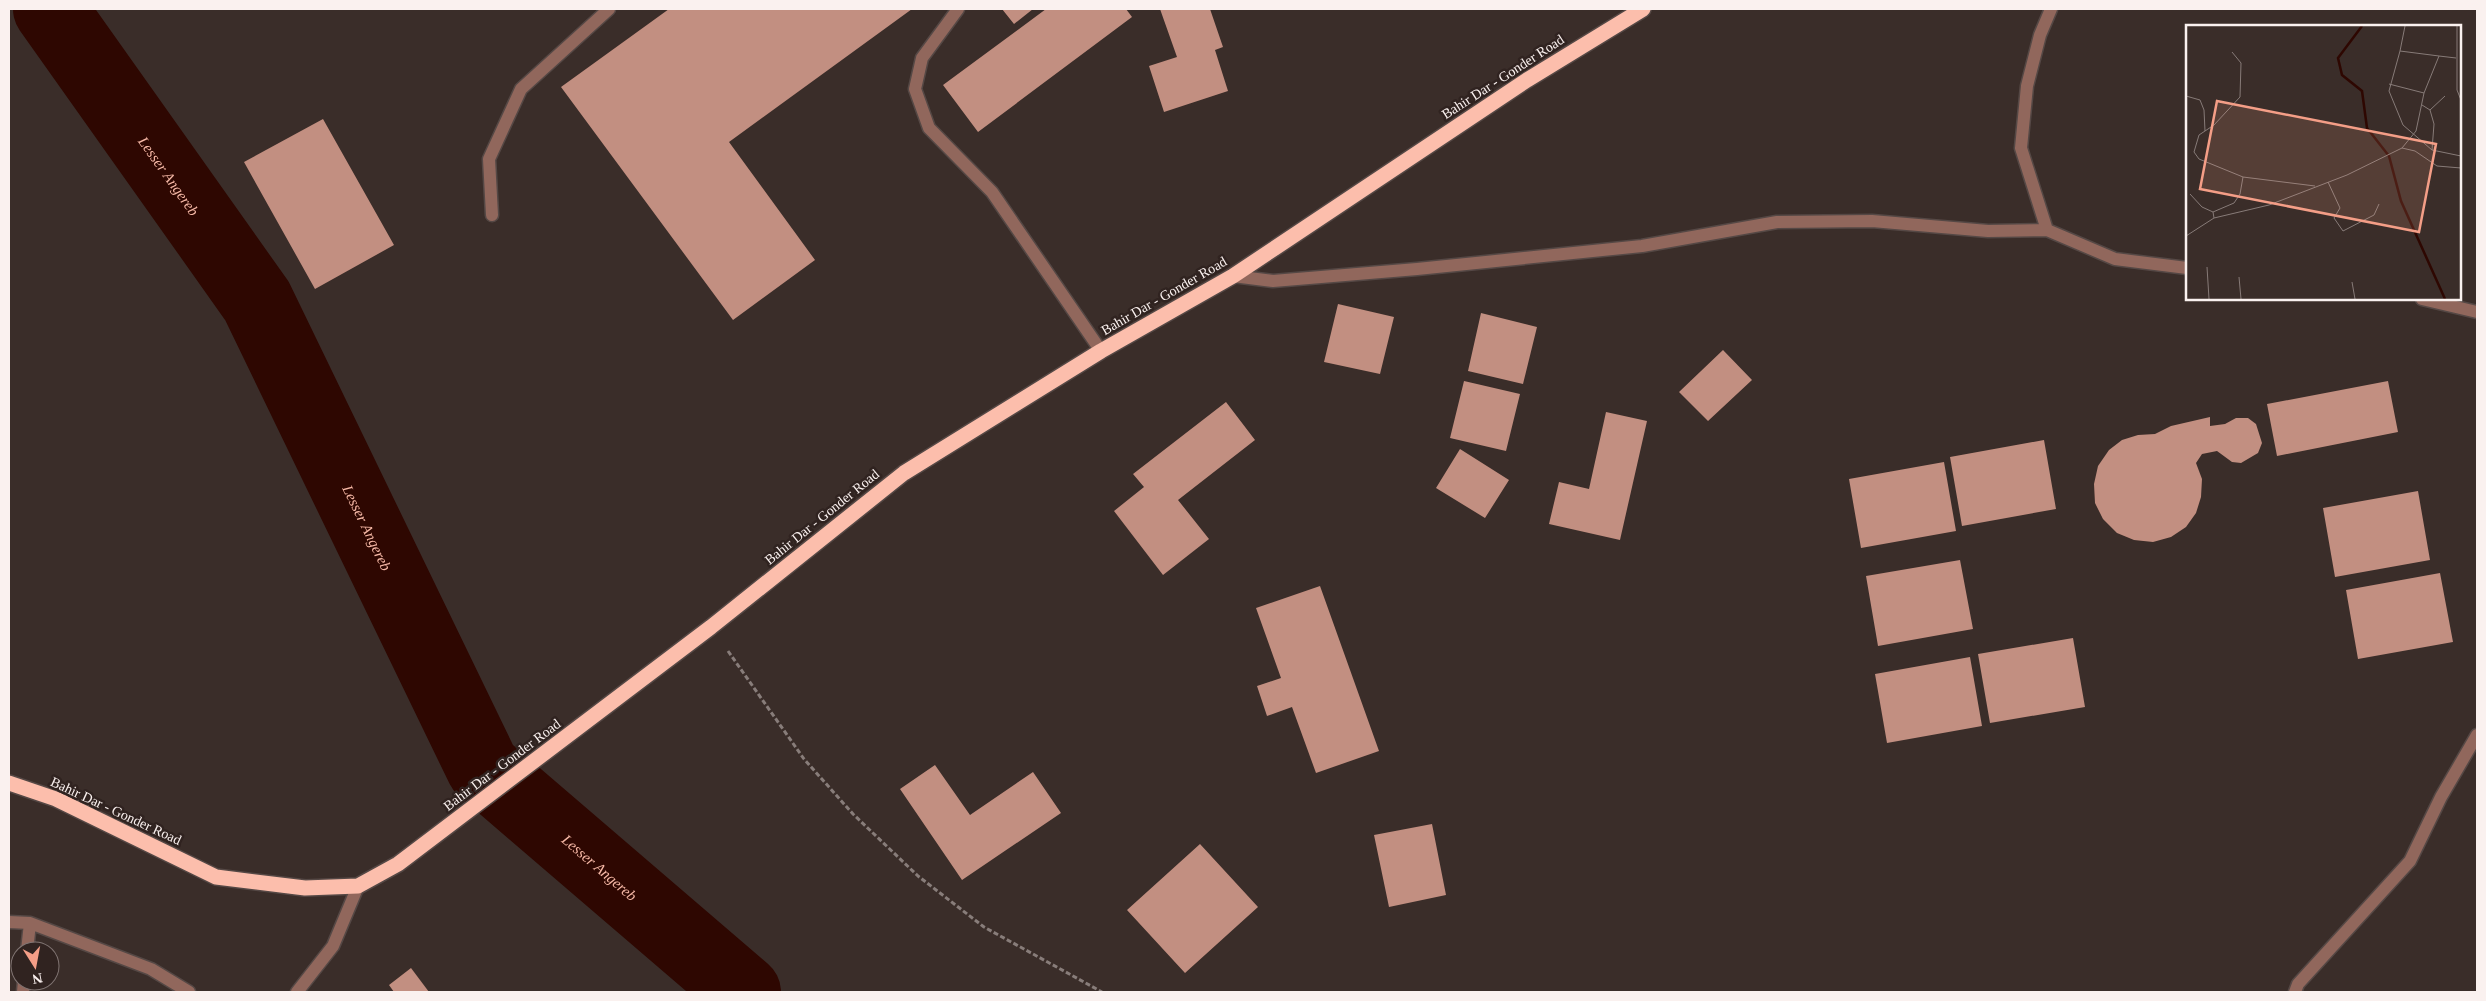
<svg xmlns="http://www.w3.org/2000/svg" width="2486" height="1001" viewBox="0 0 2486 1001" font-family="Georgia,serif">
<rect width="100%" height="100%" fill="#3a2d29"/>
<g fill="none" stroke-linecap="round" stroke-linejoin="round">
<path stroke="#2e0701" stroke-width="74" id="s1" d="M50,9L257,301L483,768L744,992"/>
</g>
<path fill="#c28f81" d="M669,9H912L729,142L815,260L733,320L561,87Z
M1002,9H1033L1014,24Z
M1046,9H1126L1132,17L978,132L943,85Z
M1160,9H1210L1223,47L1215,50L1228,91L1164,112L1149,66L1177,57Z
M323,119L394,245L315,289L244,162Z
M1338,304L1394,317L1380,374L1324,362Z
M1481,313L1537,327L1523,384L1468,371Z
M1723,350L1752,380L1708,421L1679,392Z
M1464,381L1520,394L1506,451L1450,438Z
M2388,381L2398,432L2277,456L2267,404Z
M1226,402L1255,440L1178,500L1209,539L1163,575L1114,511L1144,487L1133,474Z
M1606,412L1647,421L1620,540L1549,524L1559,482L1589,489Z
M2210,417V426L2225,424L2236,418H2248L2256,424L2262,443L2258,453L2241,463L2232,462L2217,451L2202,454L2196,463L2202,479L2201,497L2196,513L2186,527L2171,537L2153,542L2134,540L2117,533L2103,519L2095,503L2094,484L2098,466L2109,450L2122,440L2138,435L2155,434L2171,426Z
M2044,440L2056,509L1962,526L1950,457Z
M1460,449L1509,480L1485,518L1436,488Z
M1944,462L1956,531L1861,548L1849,479Z
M2418,491L2430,560L2335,577L2323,508Z
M1960,560L1973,629L1878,646L1866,576Z
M2440,573L2453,642L2358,659L2346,590Z
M1320,586L1379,751L1316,773L1292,707L1267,716L1257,686L1281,678L1256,608Z
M2073,638L2085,707L1990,723L1978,654Z
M1970,657L1982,726L1887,743L1875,674Z
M935,765L970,815L1033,772L1061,813L962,880L900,789Z
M1432,824L1446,895L1389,907L1374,835Z
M1200,844L1258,907L1185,973L1127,910Z
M411,968L429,992H394L389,985Z"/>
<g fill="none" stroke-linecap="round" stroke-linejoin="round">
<g stroke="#554845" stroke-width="15">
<path id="lane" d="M958,9L922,58L915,89L929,128L992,192L1101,351
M492,215L489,159L521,89L609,9
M2295,992L2298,984L2410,861L2441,797L2477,735"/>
</g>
<g stroke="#554845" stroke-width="15">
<path id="street" d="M2051,9L2040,35L2027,86L2021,148L2047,230L2115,259L2187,268
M1233,276L1273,281L1417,269L1642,246L1777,222L1872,221L1988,231L2047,230
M2422,299L2477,312
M9,922L30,923L151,969L189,992
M27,951L30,923
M23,992L24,981
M297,992L333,946L358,886"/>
</g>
<g stroke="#554845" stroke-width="18">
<path id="highway" d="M9,783L56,799L216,877L305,888L358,886L398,864L711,627L904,473L1101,351L1233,276L1527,80L1643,9"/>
</g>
<path stroke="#887d7a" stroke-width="3" stroke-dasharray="5 2.5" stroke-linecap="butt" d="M728,651L804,759L853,814L918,876L984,927L1102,992"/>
<use href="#lane" stroke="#91675c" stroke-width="12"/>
<use href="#street" stroke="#91675c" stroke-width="12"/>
<use href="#highway" stroke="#fcbeac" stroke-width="15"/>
</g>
<g text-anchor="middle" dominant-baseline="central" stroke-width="5" stroke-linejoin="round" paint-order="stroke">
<g font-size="14" fill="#faf1ef" stroke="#302320">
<text transform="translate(1503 77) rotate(-33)">Bahir Dar - Gonder Road</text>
<text transform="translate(1164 296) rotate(-30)">Bahir Dar - Gonder Road</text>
<text transform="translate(822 517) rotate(-39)">Bahir Dar - Gonder Road</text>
<text transform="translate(502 765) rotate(-37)">Bahir Dar - Gonder Road</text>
<text transform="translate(116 811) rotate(25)">Bahir Dar - Gonder Road</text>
</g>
<g font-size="15" font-style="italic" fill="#f6b8a6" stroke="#302320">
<text stroke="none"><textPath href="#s1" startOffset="205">Lesser Angereb</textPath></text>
<text stroke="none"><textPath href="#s1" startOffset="610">Lesser Angereb</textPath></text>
<text stroke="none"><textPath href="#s1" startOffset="1030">Lesser Angereb</textPath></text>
</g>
</g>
<g transform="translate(2186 25)">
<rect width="275" height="275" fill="#3a2d29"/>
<path fill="none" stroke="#2e0701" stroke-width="2.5" d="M176,1L152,33L156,50L176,66L181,103L203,131L215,176L259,274"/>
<path fill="none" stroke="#877b78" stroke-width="1" d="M271,1V65L275,75M214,26L203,66L217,100L246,125L275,131M253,31L270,33M203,59L238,68M0,71L14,75L18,85L19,106M236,80L244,85L248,99L246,125M244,85L259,71M216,123L230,106L238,68L253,31L214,26L219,1M57,152L129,161M142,157L154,183L148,193L157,206L188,190L193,179M4,169L16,182L27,187M28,193L27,187L48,178L54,169L57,152L13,134L8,127L13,110L28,100L54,72L55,38L46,27M0,211L28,193L83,180L161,150L216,123L229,126L251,141L275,143M21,242L23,274M53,252L55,274M166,257L169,274"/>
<path fill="#f49e87" fill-opacity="0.15" stroke="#f49e87" stroke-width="2.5" d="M31,76L250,119L233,207L14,164Z"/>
<rect width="275" height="275" fill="none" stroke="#faf1ef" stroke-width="2.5"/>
</g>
<rect width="2486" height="1001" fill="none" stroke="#faf1ef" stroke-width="20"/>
<g transform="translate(35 966) rotate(169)"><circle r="24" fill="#302320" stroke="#817573"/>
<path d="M0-4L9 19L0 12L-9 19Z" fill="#f49e87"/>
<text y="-8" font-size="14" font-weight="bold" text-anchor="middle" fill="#faf1ef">N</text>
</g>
</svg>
